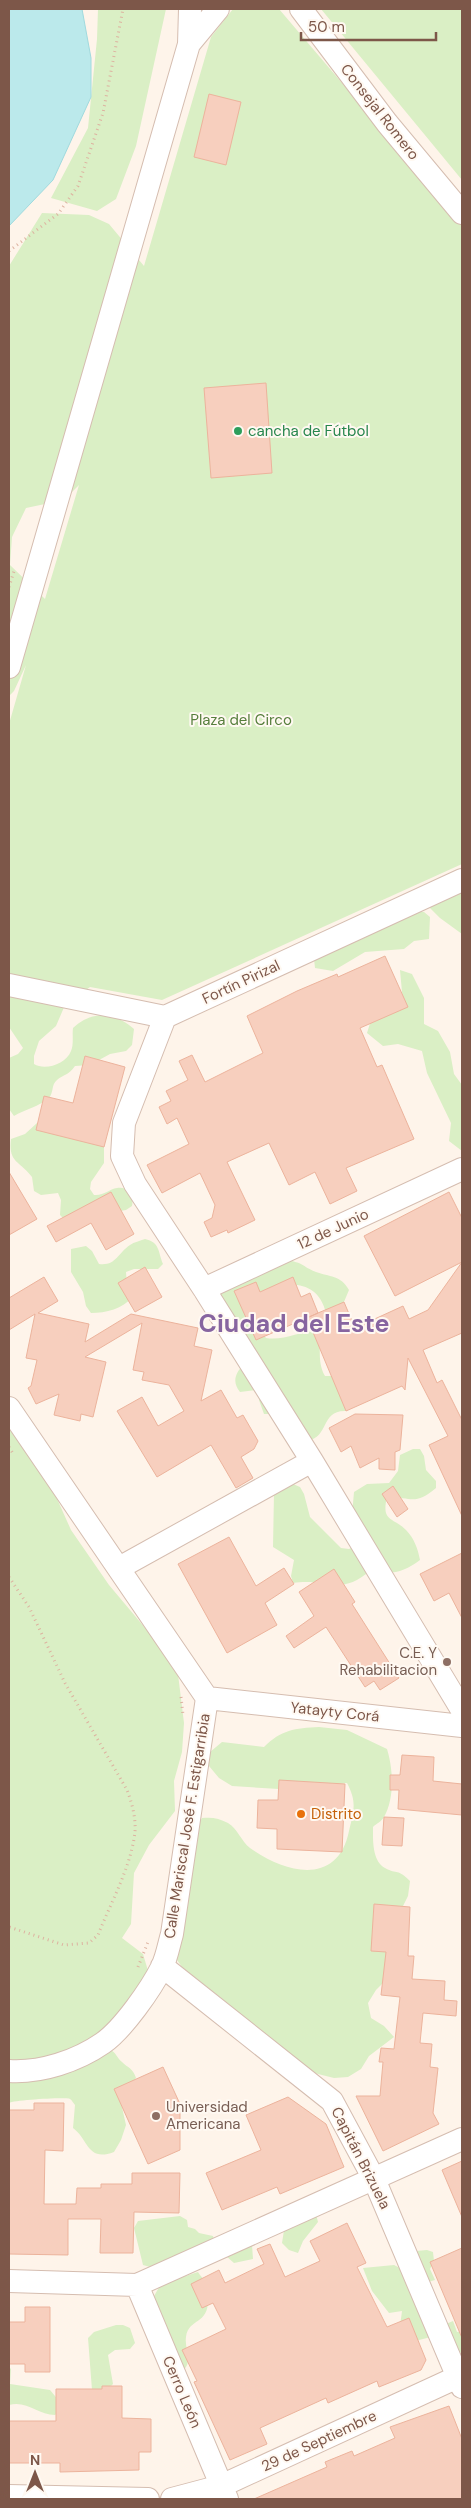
<svg xmlns="http://www.w3.org/2000/svg" width="471" height="2508" viewBox="0 0 471 2508" font-family="'DM Sans',sans-serif">
<rect width="100%" height="100%" fill="#fef4ea"/>
<path fill="#daefc5" fill-rule="evenodd" d="M98,9H166L136,146L116,199L97,211L51,198L88,128L97,39Z
M233,9H279L462,224V864L162,1000L90,987L65,1005L56,1026L39,1041L34,1056V1064C45,1071 66,1064 71,1051C74,1044 72,1035 73,1028C92,1010 115,1012 134,1029L132,1045L126,1051L110,1054L90,1065L75,1066C68,1076 64,1074 57,1080C51,1085 54,1092 49,1098C40,1106 24,1110 14,1116L9,1109V1058L18,1054L23,1048L9,1027V724L26,665L14,691L9,696V266L42,213L89,215L109,224L144,266L211,37ZM79,485L45,599L10,565L12,537L26,508L64,500Z
M321,9H462V180Z
M462,882V934L440,918L429,907Z
M384,909L424,912L430,917L429,939L414,941L404,949L365,952L333,971L315,968L312,940Z
M400,970L412,974L424,998V1024L438,1031L450,1052L454,1074L462,1085V1151L449,1141L451,1123L427,1073L422,1051L398,1044L383,1046L367,1033L373,1014L403,1003Z
M37,1123L99,1143L104,1147V1163L91,1182L90,1189L94,1195C104,1196 109,1189 117,1188C129,1186 134,1197 132,1206L126,1210L65,1220L60,1215L61,1200L58,1193L41,1195L34,1191L32,1177C20,1161 8,1163 11,1139L25,1134Z
M145,1239C160,1242 158,1252 163,1264L158,1269H134L126,1272L127,1286L132,1297C123,1309 106,1313 91,1313L86,1306L83,1292L71,1272V1249L86,1246L92,1251L99,1264C116,1266 117,1254 130,1245C134,1242 140,1241 145,1239Z
M284,1260C304,1262 301,1266 316,1272C329,1277 341,1275 349,1290L341,1309L326,1313C317,1275 280,1282 253,1295L261,1332L266,1338C284,1341 299,1331 317,1331C323,1348 316,1359 325,1376H341L350,1404L346,1411C320,1410 330,1437 307,1441L288,1414H264L259,1400L263,1393L256,1390L240,1392C232,1382 235,1374 243,1365L216,1292Z
M9,1411L58,1501L71,1530L109,1585L177,1666L184,1723L182,1752L174,1781L175,1811L149,1845L134,1873L131,1924L122,1938L143,1954L152,1984L104,2042L9,2066Z
M413,1449H420L424,1456L426,1470L436,1481V1488C414,1507 410,1496 387,1497C381,1522 393,1517 406,1530C414,1538 418,1549 420,1560C404,1572 390,1576 371,1570C340,1597 328,1578 293,1583L291,1576L294,1560L273,1547L274,1493L293,1484L300,1487L304,1494L310,1517L341,1548L349,1549L355,1546L352,1515L354,1492L367,1484L389,1483L398,1471L400,1455Z
M319,1727L347,1730L387,1749C393,1768 395,1798 384,1817C382,1821 376,1824 373,1827C373,1840 372,1861 385,1868C398,1875 397,1868 410,1881L408,1896L401,1910L398,1968L376,1990L368,2003L371,2018L384,2026L394,2037L369,2056L361,2069L348,2077L334,2078L318,2074L303,2068L241,2018L231,2006L182,1967L172,1953L195,1830L202,1818C212,1817 219,1818 228,1823C238,1829 241,1841 250,1848C286,1874 338,1886 349,1831C354,1810 357,1802 347,1783L295,1790L232,1786L219,1778L209,1766L210,1752L222,1742L264,1747C281,1730 295,1728 319,1727Z
M109,2049C117,2053 116,2057 122,2062C128,2068 133,2068 136,2078L126,2090L121,2103L126,2125L121,2140L114,2152C87,2162 89,2140 73,2128L75,2105C73,2103 72,2100 70,2099C66,2097 15,2100 9,2103V2082Z
M315,2210L318,2222L303,2241L298,2253L289,2250L282,2243L285,2224Z
M180,2216L187,2220L188,2227L195,2229L199,2233L213,2236L215,2243L150,2267L143,2265L134,2228L138,2221Z
M252,2245L253,2259L234,2263L226,2256Z
M427,2250L433,2252L434,2261L430,2269L435,2280L428,2282L416,2251Z
M394,2265L404,2270L435,2336L407,2343L400,2326L402,2311L389,2313L372,2291L363,2268Z
M198,2272C200,2276 205,2280 207,2284C208,2287 208,2292 208,2296C210,2326 189,2317 186,2337C184,2350 195,2362 181,2372L154,2296L161,2284Z
M453,2321L457,2332L462,2331V2353L453,2350L446,2324Z
M116,2325H123L130,2328L135,2343L130,2349L115,2350L108,2355L113,2384L107,2390H92L88,2338L94,2332Z
M9,2367L11,2369L10,2384L50,2390L60,2402L61,2410L55,2415C38,2415 27,2400 9,2405Z"/>
<path fill="#bbe9eb" stroke="#a0dade" d="M9,9H82L91,58V97L53,180L9,226Z"/>
<path fill="#f7cfbe" stroke="#ecb39c" d="M209,94L241,102L226,165L194,157Z
M266,383L272,473L211,478L204,388Z
M385,956L408,1007L360,1028L377,1067L382,1065L414,1139L346,1168L357,1191L330,1204L315,1172L289,1185L269,1143L227,1162L255,1220L228,1233L227,1230L211,1237L204,1222L212,1218L215,1205L200,1173L162,1193L147,1165L189,1144L177,1118L167,1124L159,1107L171,1101L166,1091L188,1080L179,1061L192,1055L205,1082L263,1053L247,1016L297,991L337,974L338,977Z
M85,1056L125,1067L104,1147L36,1130L44,1096L73,1103Z
M9,1172L37,1219L9,1235Z
M111,1192L134,1234L106,1250L91,1223L56,1242L47,1226Z
M449,1192L462,1218V1262L395,1296L364,1236Z
M462,1262V1333L423,1350L437,1383L442,1380L462,1420V1516L429,1445L448,1436L408,1358L405,1390L402,1386L346,1411L307,1318L318,1313L256,1340L234,1291L256,1282L260,1292L293,1277L301,1297L310,1293L318,1313L344,1302L355,1328L403,1306L409,1319L428,1310Z
M145,1267L162,1297L135,1312L118,1283Z
M44,1277L58,1301L38,1313L89,1324L85,1342L131,1314L198,1328L194,1346L212,1350L201,1401L221,1390L237,1418L243,1415L258,1441L254,1449L241,1457L253,1478L236,1488L211,1445L157,1477L117,1411L142,1397L158,1426L184,1411L169,1385L142,1380L144,1372L133,1370L142,1323L85,1357L106,1362L93,1417L81,1414L80,1421L54,1415L59,1394L36,1404L28,1388L31,1386L37,1360L26,1358L35,1314L9,1330V1298Z
M355,1414L403,1415L400,1450L395,1452V1470L379,1469V1458L360,1468L351,1446L341,1452L329,1428Z
M393,1486L408,1509L397,1517L382,1494Z
M229,1537L256,1586L284,1568L294,1584L265,1603L277,1625L227,1653L178,1564Z
M462,1553V1618L449,1593L434,1601L420,1574Z
M334,1569L355,1602L352,1604L399,1678L380,1690L374,1681L365,1687L326,1627L294,1648L286,1636L314,1616L299,1592Z
M402,1755L434,1757L433,1781L462,1784V1815L398,1809L399,1790H390V1775H400Z
M279,1780L345,1784L342,1852L277,1849V1829L257,1828L258,1800H278Z
M384,1817L404,1818L402,1846L382,1845Z
M374,1904L410,1907L408,1956H414L412,1979L445,1981L444,2000L457,2001L456,2016L423,2013L420,2043L432,2044L430,2067L438,2068L433,2113L439,2124L383,2151L356,2096H380L383,2062H379L381,2048L394,2049L400,1997L381,1995L386,1952L371,1951Z
M163,2067L180,2104V2150L148,2164L114,2089Z
M288,2097L326,2124L344,2167L280,2194L277,2187L222,2210L206,2173L261,2150L246,2115Z
M34,2103H64L63,2151L45,2150L44,2204H76L77,2188H101V2184H132V2173H180L179,2213L134,2212L133,2253H100L101,2219H68V2255L9,2254V2110H34Z
M462,2161V2217L442,2170Z
M347,2223L366,2263L357,2267L387,2327L409,2318L426,2360L421,2370L379,2387L377,2381L328,2403L326,2398L260,2428L267,2444L230,2460L194,2382L197,2381L182,2350L226,2329L213,2303L202,2308L191,2284L219,2270L225,2283L264,2264L257,2249L270,2244L285,2277L320,2261L310,2241Z
M462,2248V2338L430,2262Z
M25,2307H50V2372H25V2364H9V2322H25Z
M102,2386H122V2418L151,2419V2452H139V2470L60,2472V2463H9V2421H56V2389H102Z
M449,2406L462,2439V2499H254L327,2467L325,2462L352,2451L354,2456L395,2438L390,2427Z"/>
<g fill="none" stroke-linecap="round" stroke-linejoin="round">
<g stroke="#d5bdb0" stroke-width="24">
<path id="minor" d="M301,9L387,123L462,213
M189,44L218,9
M9,667L189,44L190,9
M9,985L165,1017L462,880
M165,1017L124,1123L122,1156L135,1184L204,1289L312,1461L462,1710
M204,1289L462,1169
M9,1408L207,1698
M119,1568L312,1461
M207,1698L462,1726
M162,1966L332,2101L374,2179L462,2387
M9,2071C41,2073 77,2061 103,2043C123,2029 151,1989 162,1967C167,1957 169,1944 172,1934L207,1698
M9,2281L137,2285L462,2139
M137,2285L227,2499
M9,2496L148,2499
M172,2499L221,2486L462,2375"/>
</g>
<path stroke="#ddb2a0" stroke-width="3" stroke-dasharray="1 4" stroke-linecap="butt" d="M9,251L58,214L78,186L103,113L123,9
M9,587L15,568
M9,1447L14,1455
M9,1577L29,1607L65,1683L127,1790C132,1803 136,1818 135,1832C131,1867 111,1902 98,1935L89,1943L64,1945L9,1927
M181,1697L183,1715
M138,1967L148,1942"/>
<use href="#minor" stroke="#fff" stroke-width="22"/>
</g>
<circle fill="#2e9e5b" stroke="#fff9f2" stroke-width="2" cx="238" cy="431" r="5"/>
<g fill="#8d6e63" stroke="#fff9f2" stroke-width="2">
<circle cx="447" cy="1662" r="5"/>
<circle cx="156" cy="2116" r="5"/>
</g>
<circle fill="#e8710a" stroke="#fff9f2" stroke-width="2" cx="301" cy="1814" r="5"/>
<g text-anchor="middle" dominant-baseline="central" stroke-width="4" stroke-linejoin="round" paint-order="stroke">
<g font-size="15" fill="#7d5749" stroke="#fff9f2">
<text transform="translate(380 112) rotate(52)">Consejal Romero</text>
<text transform="translate(241 982) rotate(-25)">Fortín Pirizal</text>
<text transform="translate(333 1229) rotate(-25)">12 de Junio</text>
<text transform="translate(335 1712) rotate(6)">Yatayty Corá</text>
<text transform="translate(187 1826) rotate(-81)">Calle Mariscal José F. Estigarribia</text>
<text transform="translate(361 2158) rotate(63)">Capitán Brizuela</text>
<text transform="translate(182 2392) rotate(67)">Cerro León</text>
<text transform="translate(319 2441) rotate(-25)">29 de Septiembre</text>
</g>
<g font-size="15" fill="#27864d" stroke="#fff9f2" text-anchor="start">
<text x="248" y="431">cancha de Fútbol</text>
</g>
<g font-size="15" fill="#567e3c" stroke="#fff9f2">
<text x="241" y="720">Plaza del Circo</text>
</g>
<g font-size="15" fill="#785e54" stroke="#fff9f2" text-anchor="end">
<text x="437" y="1653">C.E. Y<tspan x="437" dy="17">Rehabilitacion</tspan></text>
<text x="166" y="2107" text-anchor="start">Universidad<tspan x="166" dy="17">Americana</tspan></text>
</g>
<g font-size="15" fill="#c56008" stroke="#fff9f2" text-anchor="start">
<text x="311" y="1814">Distrito</text>
</g>
<g font-size="25" font-weight="bold" fill="#8765a0" stroke="#fff9f2">
<text x="294" y="1323">Ciudad del Este</text>
</g>
</g>
<rect width="471" height="2508" fill="none" stroke="#7d5749" stroke-width="20"/>
<g transform="translate(35 2473)" stroke="#fff9f2" stroke-width="4" paint-order="stroke">
<path d="M0-4L9 19L0 12L-9 19Z" fill="#7d5749"/>
<text y="-8" font-size="14" font-weight="bold" text-anchor="middle" fill="#7d5749">N</text>
</g>
<path d="M301 32v8h135v-8" fill="none" stroke="#7d5749" stroke-width="2.5"/>
<text x="308" y="32" font-size="15" fill="#7d5749" stroke="#fff9f2" stroke-width="4" paint-order="stroke">50 m</text>
</svg>
